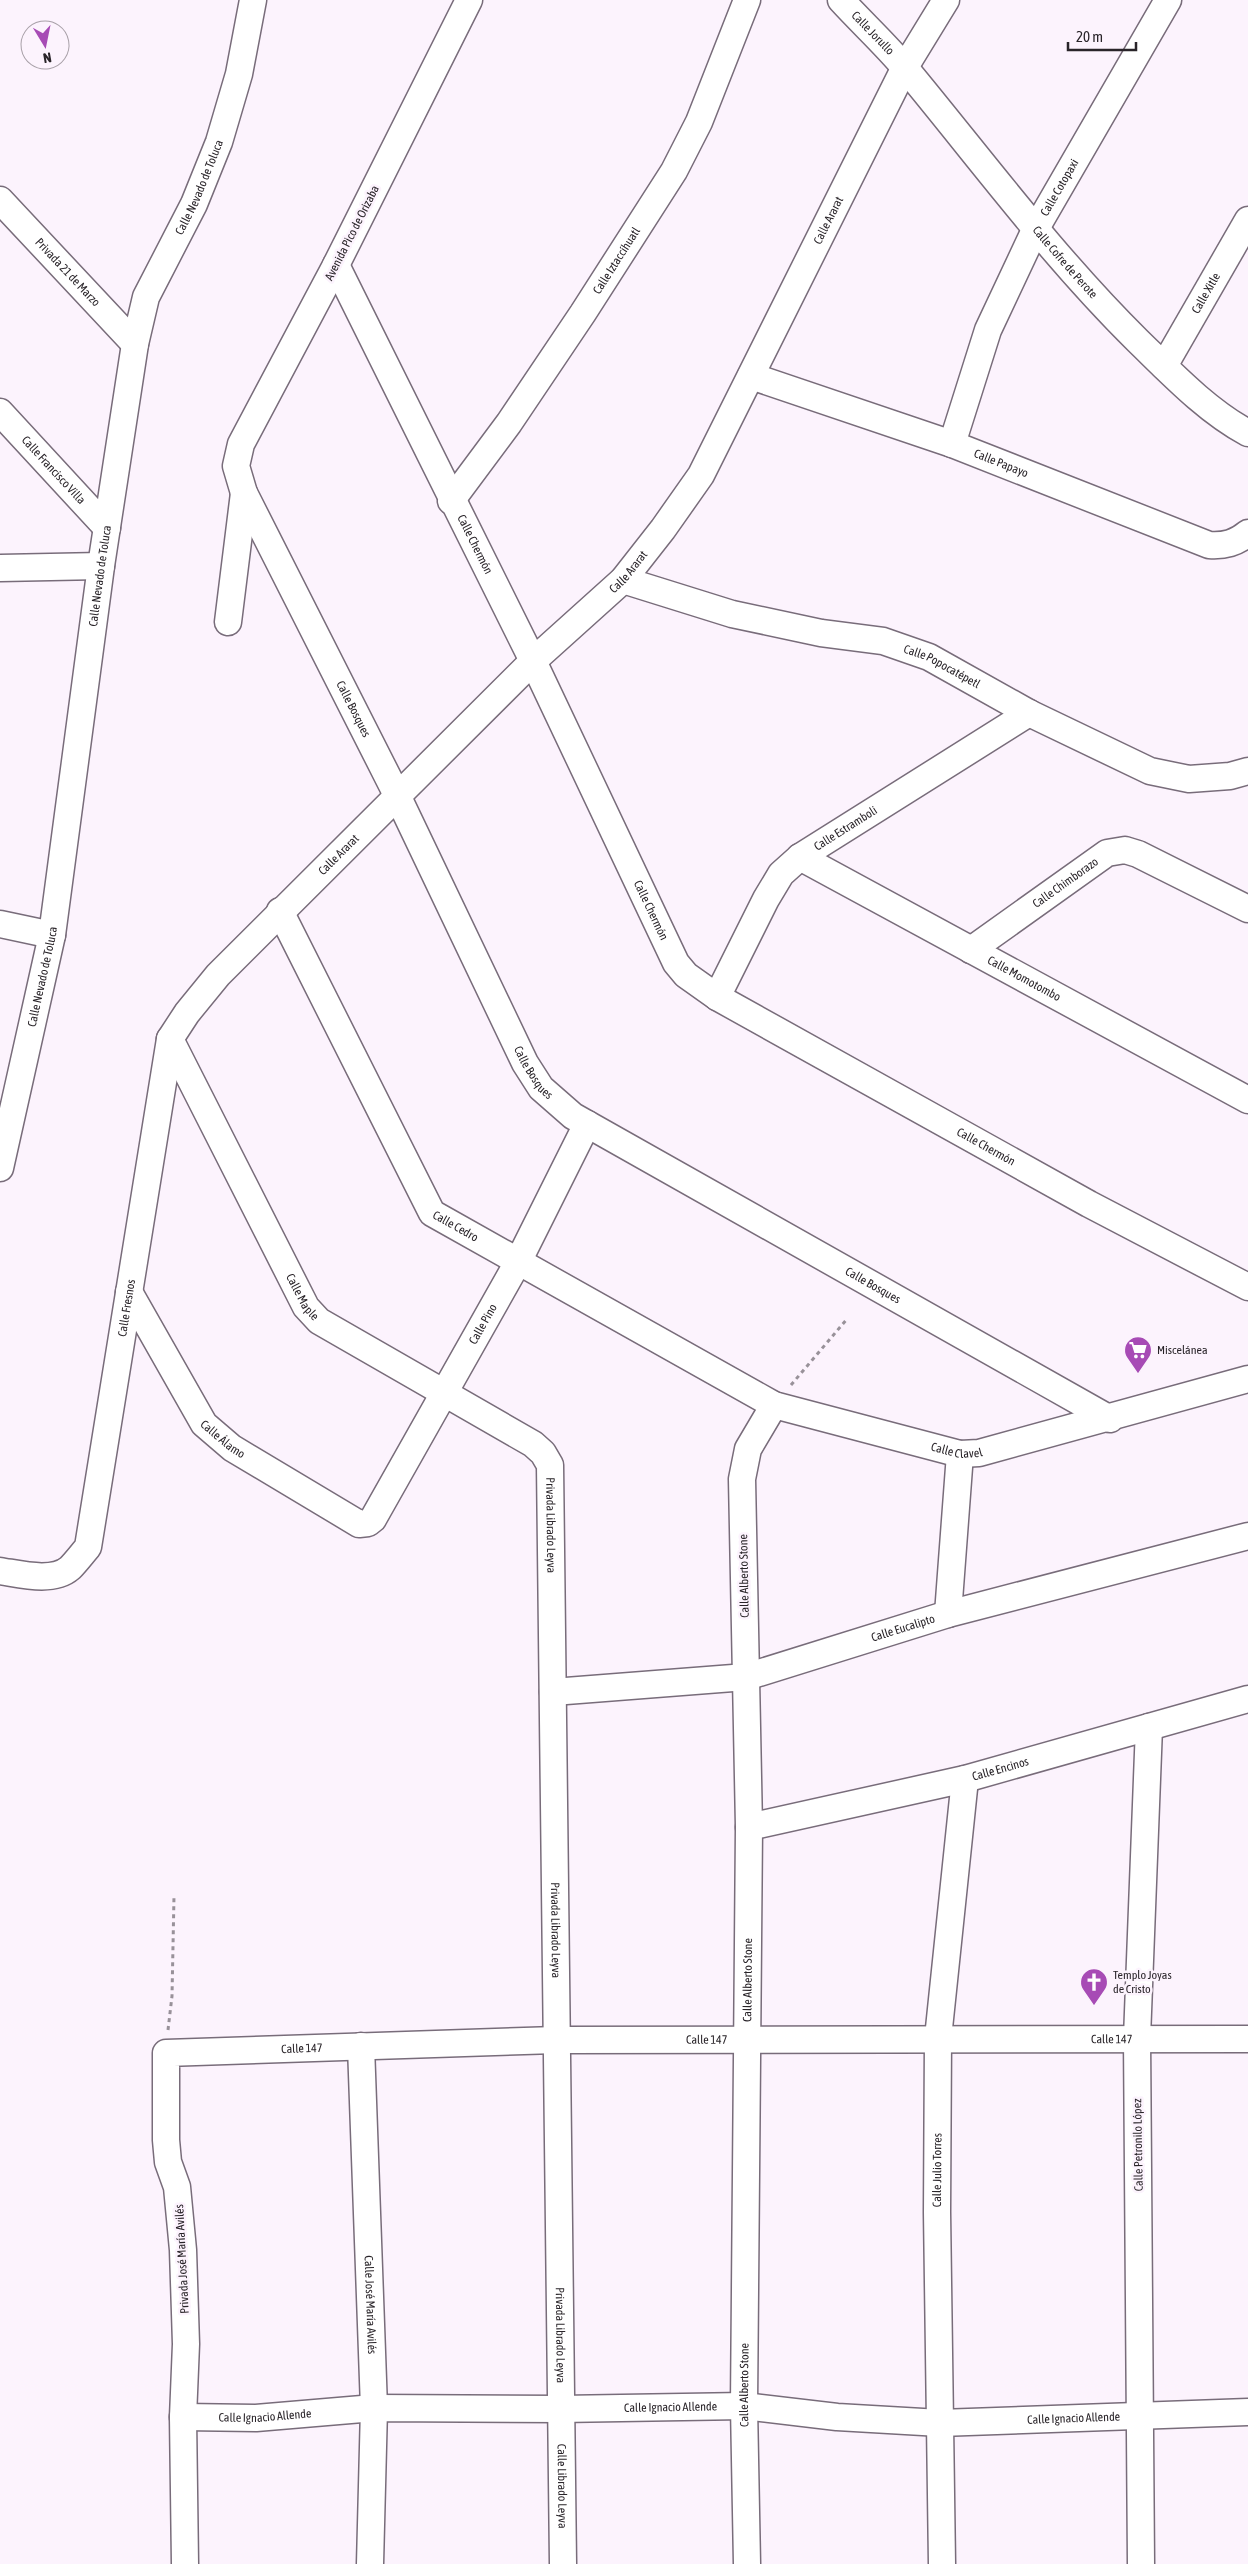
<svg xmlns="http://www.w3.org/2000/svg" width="1248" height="2564" viewBox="0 0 1248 2564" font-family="'Asap Condensed',sans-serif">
<rect width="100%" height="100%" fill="#fcf3fd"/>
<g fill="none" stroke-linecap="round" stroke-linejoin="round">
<g stroke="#786c7a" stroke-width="29">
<g id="minor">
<path id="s1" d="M469,0L336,265L241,444L236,466L244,493L397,795L525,1063L541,1088L573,1116L1110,1419"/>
<path id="s2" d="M841,0C862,23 886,45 906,69C983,162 1052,256 1138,341C1172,374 1207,411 1248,433"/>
<path id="s3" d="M0,200L135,344"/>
<path id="s4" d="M336,265L533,661L676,963L686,975L717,997L1089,1204L1248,1287"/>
<path id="s5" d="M1164,366L1248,220"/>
<path id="s6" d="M751,376L952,444L1209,545C1225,546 1236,543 1248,533"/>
<path id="s7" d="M0,412L107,528"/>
<path id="s8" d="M952,444L988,330L1035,230L1168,0"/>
<path id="s9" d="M451,501L509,423L583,313L674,171L699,122L747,0"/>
<path d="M0,568L101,566"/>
<path id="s10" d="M623,580L732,614L821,633L883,641L929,657L1029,713L1150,771L1189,779L1230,776L1248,771"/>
<path d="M228,622L244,493"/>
<path id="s11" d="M800,857L1248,1100"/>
<path id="s12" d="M280,911L432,1213L774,1405L960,1454L979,1453L1248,1379"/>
<path d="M0,924L52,935"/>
<path id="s13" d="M971,950L1107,853L1125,850L1138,854L1248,909"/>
<path id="s14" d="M717,997L766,899L781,874L800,857L1029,713"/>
<path id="s15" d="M170,1039L306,1307L319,1321L533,1444L543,1453L550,1465L563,2564"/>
<path id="s16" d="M0,1168L52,935L101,566L135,344L146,297L194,204L219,142L239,74L253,0"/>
<path id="s17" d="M129,1292L204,1424L232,1448L359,1524L368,1523L373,1519L518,1262L587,1124"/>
<path id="s18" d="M0,1571C20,1574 53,1583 70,1568C76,1562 82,1554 88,1547L170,1039L187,1013L218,975L533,661L623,580L663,529L701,475L905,67L946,0"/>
<path d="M948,1614L960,1454"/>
<path id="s19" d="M553,1692L746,1677L948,1614L1248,1536"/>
<path id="s20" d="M749,1827L965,1779L1248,1699"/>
<path id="s21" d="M361,2046L374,2408L370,2564"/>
<path id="s22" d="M183,2417L256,2418L374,2408L560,2409L744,2406L837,2417L940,2423L1248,2412"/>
<path id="s23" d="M185,2564L183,2417L186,2344L183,2250L177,2187L168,2162L166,2140V2053L556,2040L1248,2039"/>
<path id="s24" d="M747,2564L744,2406L749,1827L742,1479L748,1449L774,1405"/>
<path id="s25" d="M942,2564L937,2212L938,2038L965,1779"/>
<path d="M1141,2564L1137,2038L1149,1727"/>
</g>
</g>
<path stroke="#989199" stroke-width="3" stroke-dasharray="4 4" stroke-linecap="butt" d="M791,1385L847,1319
M168,2030L172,1996L174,1896"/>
<use href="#minor" stroke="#fff" stroke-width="26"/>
</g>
<defs>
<g id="supermarket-pin" transform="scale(1.4375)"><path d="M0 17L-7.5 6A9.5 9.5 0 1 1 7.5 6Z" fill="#a74bb5" stroke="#fcf3fd"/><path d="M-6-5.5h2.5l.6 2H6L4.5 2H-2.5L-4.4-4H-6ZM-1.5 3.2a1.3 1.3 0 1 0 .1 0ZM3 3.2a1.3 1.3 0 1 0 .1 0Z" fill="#fff"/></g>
<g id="church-pin" transform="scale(1.4375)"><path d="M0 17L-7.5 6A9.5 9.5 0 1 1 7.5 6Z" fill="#a74bb5" stroke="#fcf3fd"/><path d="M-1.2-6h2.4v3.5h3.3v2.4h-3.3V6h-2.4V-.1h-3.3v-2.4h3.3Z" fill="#fff"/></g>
</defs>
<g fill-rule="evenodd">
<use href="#supermarket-pin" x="1138" y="1350"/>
<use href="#church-pin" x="1094" y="1982"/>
</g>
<g text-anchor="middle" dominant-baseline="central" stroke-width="5" stroke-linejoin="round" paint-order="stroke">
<g font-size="12" fill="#292429" stroke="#fcf3fd">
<text stroke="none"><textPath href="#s2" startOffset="46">Calle Jorullo</textPath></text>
<text stroke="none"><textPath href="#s16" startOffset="1006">Calle Nevado de Toluca</textPath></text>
<text stroke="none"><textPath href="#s8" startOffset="279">Calle Cotopaxi</textPath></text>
<text stroke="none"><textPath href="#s18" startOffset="1676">Calle Ararat</textPath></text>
<text transform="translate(352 233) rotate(-63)">Avenida Pico de Orizaba</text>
<text stroke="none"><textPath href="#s9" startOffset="292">Calle Iztaccíhuatl</textPath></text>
<text stroke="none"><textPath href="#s2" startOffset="345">Calle Cofre de Perote</textPath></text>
<text stroke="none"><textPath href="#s3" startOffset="99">Privada 21 de Marzo</textPath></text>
<text stroke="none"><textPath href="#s5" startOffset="84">Calle Xitle</textPath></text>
<text stroke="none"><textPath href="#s6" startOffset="265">Calle Papayo</textPath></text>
<text stroke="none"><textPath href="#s7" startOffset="79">Calle Francisco Villa</textPath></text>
<text stroke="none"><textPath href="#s4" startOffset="312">Calle Chermón</textPath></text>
<text stroke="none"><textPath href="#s18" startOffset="1270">Calle Ararat</textPath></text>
<text stroke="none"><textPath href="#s16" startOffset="601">Calle Nevado de Toluca</textPath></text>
<text stroke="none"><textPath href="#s10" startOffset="332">Calle Popocatépetl</textPath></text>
<text stroke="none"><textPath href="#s1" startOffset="792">Calle Bosques</textPath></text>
<text stroke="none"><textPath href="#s14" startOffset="218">Calle Estramboli</textPath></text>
<text stroke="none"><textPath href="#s18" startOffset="865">Calle Ararat</textPath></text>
<text stroke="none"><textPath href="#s13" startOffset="116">Calle Chimborazo</textPath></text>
<text stroke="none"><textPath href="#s4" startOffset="718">Calle Chermón</textPath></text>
<text stroke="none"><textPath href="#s16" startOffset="196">Calle Nevado de Toluca</textPath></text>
<text stroke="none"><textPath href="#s11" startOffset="255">Calle Momotombo</textPath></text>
<text stroke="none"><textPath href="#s1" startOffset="1198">Calle Bosques</textPath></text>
<text stroke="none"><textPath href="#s4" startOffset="1138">Calle Chermón</textPath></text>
<text stroke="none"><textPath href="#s12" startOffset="365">Calle Cedro</textPath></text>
<text stroke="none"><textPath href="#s1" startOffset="1602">Calle Bosques</textPath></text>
<text stroke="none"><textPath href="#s15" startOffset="290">Calle Maple</textPath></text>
<text stroke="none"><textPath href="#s18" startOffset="342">Calle Fresnos</textPath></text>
<text stroke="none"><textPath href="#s17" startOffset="576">Calle Pino</textPath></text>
<text stroke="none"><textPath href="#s17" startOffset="176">Calle Álamo</textPath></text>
<text stroke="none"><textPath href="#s12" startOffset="919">Calle Clavel</textPath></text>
<text stroke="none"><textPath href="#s15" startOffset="654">Privada Librado Leyva</textPath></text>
<text transform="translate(744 1576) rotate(-91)">Calle Alberto Stone</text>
<text stroke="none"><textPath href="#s19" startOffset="358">Calle Eucalipto</textPath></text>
<text stroke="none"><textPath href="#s20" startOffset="258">Calle Encinos</textPath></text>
<text stroke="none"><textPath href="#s15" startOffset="1059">Privada Librado Leyva</textPath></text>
<text stroke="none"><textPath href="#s24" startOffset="584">Calle Alberto Stone</textPath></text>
<text stroke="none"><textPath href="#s23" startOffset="1459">Calle 147</textPath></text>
<text stroke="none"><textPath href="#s23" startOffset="1054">Calle 147</textPath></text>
<text stroke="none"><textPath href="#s23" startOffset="649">Calle 147</textPath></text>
<text transform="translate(1138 2145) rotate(-91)">Calle Petronilo López</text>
<text stroke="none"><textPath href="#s25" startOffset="394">Calle Julio Torres</textPath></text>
<text transform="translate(182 2259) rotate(-93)">Privada José María Avilés</text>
<text stroke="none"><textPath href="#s21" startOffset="259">Calle José María Avilés</textPath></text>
<text stroke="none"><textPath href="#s15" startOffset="1464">Privada Librado Leyva</textPath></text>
<text stroke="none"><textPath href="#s24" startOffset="179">Calle Alberto Stone</textPath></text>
<text stroke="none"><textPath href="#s22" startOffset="488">Calle Ignacio Allende</textPath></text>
<text stroke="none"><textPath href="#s22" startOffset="82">Calle Ignacio Allende</textPath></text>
<text stroke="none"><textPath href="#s22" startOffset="892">Calle Ignacio Allende</textPath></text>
<text stroke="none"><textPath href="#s15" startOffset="1615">Calle Librado Leyva</textPath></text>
</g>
<g font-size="12" fill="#292429" stroke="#fcf3fd" text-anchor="start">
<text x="1157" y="1350">Miscelánea</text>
<text x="1113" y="1975">Templo Joyas<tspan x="1113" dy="14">de Cristo</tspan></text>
</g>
</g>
<g transform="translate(45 45) rotate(170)"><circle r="24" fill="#fcf3fd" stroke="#a8a0a8"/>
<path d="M0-4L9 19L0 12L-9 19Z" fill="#a74bb5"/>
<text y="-8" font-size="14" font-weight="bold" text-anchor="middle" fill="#292429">N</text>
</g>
<path d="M1068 42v8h68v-8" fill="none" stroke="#292429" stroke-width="2.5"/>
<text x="1076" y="42" font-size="15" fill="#292429" stroke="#fcf3fd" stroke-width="4" paint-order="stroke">20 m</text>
</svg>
